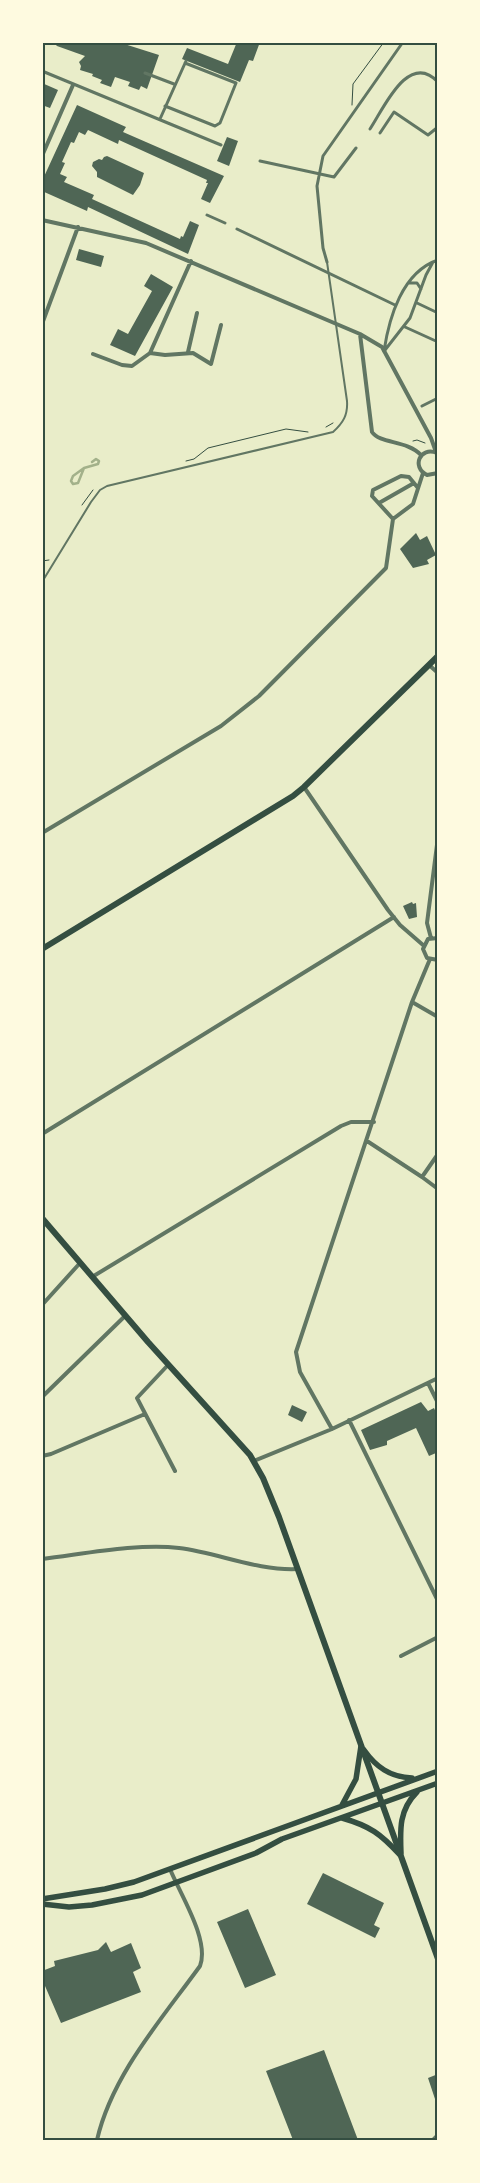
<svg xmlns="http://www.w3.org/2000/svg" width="480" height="2183" viewBox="0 0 480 2183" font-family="Quicksand,sans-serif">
<rect width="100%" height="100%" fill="#e9edc9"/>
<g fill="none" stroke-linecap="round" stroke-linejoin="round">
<path stroke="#a3b18a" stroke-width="2.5" d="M84,468L73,476L71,481L73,484L78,483L84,468L98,464L99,461L96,459L92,462"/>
</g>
<path fill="#4f6655" d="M53,42H118L159,55L147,89L141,86L139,90L128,86L130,82L115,77L111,87L100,83L102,80L92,76L93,74L80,70L81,66L79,62L85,56L57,46Z
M237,42H260L253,61L249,60L240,82L182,59L187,48L228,64Z
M42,83L58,90L50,108L42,105Z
M77,105L126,127L123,132L224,176L210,203L201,199L208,183H206L207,180L119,140L118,144L88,130L85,135L79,132L74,143L71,142L62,162L65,163L60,174L67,177L64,182L94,195L92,199L180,239L181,236L183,237L190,221L199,225L188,254L88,207L87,211L42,191V181Z
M227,137L238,141L229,166L217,161Z
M107,156L144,173L140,185L133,195L97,177V172L92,166L93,162L99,159L102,160L104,157Z
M79,249L104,256L101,267L76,260Z
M151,274L173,287L135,356L110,345L118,329L128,334L152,291L144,286Z
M416,533L420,540L427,536L436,555L427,560L429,564L413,568L400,549Z
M412,902L413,904L416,903L417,917L409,919L403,906Z
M421,1402L428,1411L434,1408L438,1417V1456L436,1453L429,1456L416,1428L387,1441V1445L370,1450L361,1430Z
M292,1405L307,1412L302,1422L288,1415Z
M323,1873L384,1903L374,1925L380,1928L375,1938L307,1904Z
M248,1909L276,1975L245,1988L217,1922Z
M106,1942L111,1952L131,1943L141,1968L133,1972L141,1992L61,2023L42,1979V1971L55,1966L54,1961L98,1950Z
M324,2050L358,2140H293L266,2071Z
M438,2074V2105H437L428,2078Z"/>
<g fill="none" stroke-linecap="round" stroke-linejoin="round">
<path stroke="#344e41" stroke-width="1" d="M352,105L353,84L384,42
M326,427L333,423
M413,441L417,440L425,443
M186,461L194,459L208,448L286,429L308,432
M82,505L93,490
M42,561L49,560"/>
<path stroke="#617663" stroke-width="2" d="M42,582L91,502L100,490L107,486L333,432C343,423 348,415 347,401L327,262"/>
<path stroke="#617663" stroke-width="3" d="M42,71L221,145
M145,73L174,84
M165,106L215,126L220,123L236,83L185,63
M160,119L186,61
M370,129C383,110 408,50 438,82
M380,133L394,112L428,135L438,127
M260,161L334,177L356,148
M207,215L225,223
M237,229L395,305
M327,262L323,248L317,186L323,156L403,42
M409,283H417L421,289
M417,303L438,313
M405,327L438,342
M385,350L410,318L426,275L433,262
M384,351C389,318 402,272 438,260
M422,406L438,398"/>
<path stroke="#617663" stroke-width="4" d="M42,156L73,85
M42,220L146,243L360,334L372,432C380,444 407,440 421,455
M42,324L78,227
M360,334L382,347L431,438L436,452
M188,352L197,313
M150,353L165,355L193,353L211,364L221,325
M93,354L122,365L132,366L150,353L191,261
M437,453C420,446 411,467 427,475L438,473
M379,503L414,483
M393,519L372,496L373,490L401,476L409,477L418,488
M429,665L438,673
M304,787L388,910L400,925L423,945
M42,833L221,726L259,696L386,568L393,519L413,504L423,473
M431,938L427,923L438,837
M438,938L428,939L423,949L427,958L438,960
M412,1002L438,1017
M42,1134L394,917
M367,1141L422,1177L438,1189
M422,1177L438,1154
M92,1277L341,1126L351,1122H374
M42,1305L80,1263
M168,1365L137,1398L175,1471
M428,1383L438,1403
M42,1397L125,1316
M349,1420L438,1601
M332,1429L300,1372L296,1352L412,1002L430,959
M42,1456L51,1454L145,1414
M254,1461L332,1429L438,1378
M42,1559C84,1554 138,1543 179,1548C219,1553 257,1571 298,1569
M401,1656L438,1637
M97,2140C112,2075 161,2020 200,1966C210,1940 180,1894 170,1869
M433,2140L438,2135"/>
<path stroke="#344e41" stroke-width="5.5" d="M364,1750C376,1767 390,1777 412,1778
M342,1805L356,1779L361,1746
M342,1818C370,1826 381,1834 400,1855
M401,1853C400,1829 399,1810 417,1792
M42,1899L105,1889L134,1882L438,1771
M42,1904L69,1907L92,1905L142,1895L256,1853L282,1839L438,1783"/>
<path stroke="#344e41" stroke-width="6" d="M42,949L293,796L304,787L438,656
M42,1218L148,1342L250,1455L263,1478L279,1517L438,1959"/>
</g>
<rect width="480" height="2183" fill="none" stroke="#fefae0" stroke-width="88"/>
<rect x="44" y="44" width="392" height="2095" fill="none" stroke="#344e41" stroke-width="2"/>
</svg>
